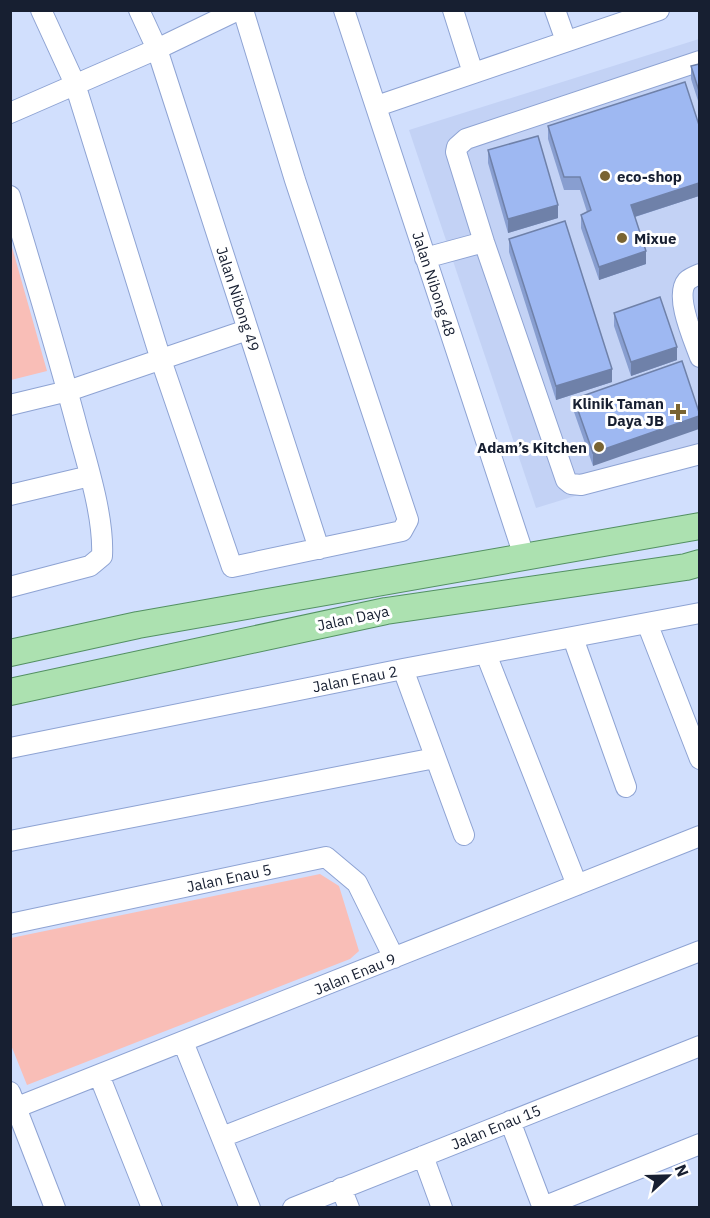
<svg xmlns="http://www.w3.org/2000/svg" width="710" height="1218" viewBox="0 0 710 1218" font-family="'IBM Plex Sans',sans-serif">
<rect width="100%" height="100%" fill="#d1dffd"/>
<path fill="#c3d2f5" d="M699,39V458L536,508L409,130Z"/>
<path fill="#f9beb7" d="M10,240L47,371L11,380H10Z
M320,874L339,886L359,951L350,959L27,1085L11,1045V938Z"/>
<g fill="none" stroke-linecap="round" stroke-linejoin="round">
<g stroke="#8ea3d3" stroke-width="22">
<path id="minor" d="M41,10L75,84L161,360L232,567L402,531L408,520L295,180L243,10
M139,10L157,49L319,549
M344,10L524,556
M453,10L473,73
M555,10L566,41
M700,61L466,139L457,147L456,152L484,242L566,480L571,484L581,485L700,454
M377,106L659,10
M10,113L157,49L238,10
M10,196C34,275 58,354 79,434C89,470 104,519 102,556L90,566L10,587
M425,258L484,242
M700,274C695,276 690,278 687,281C674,296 694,340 700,357
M10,405L68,391L247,330
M10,495L90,476
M647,623L700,759
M573,638L626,787
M486,654L577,885
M403,669L464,835
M10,748L403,669L700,613
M10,841L435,758
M10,924L326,857L357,883L394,958
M183,1042L250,1208
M99,1075L152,1208
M10,1092L55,1208
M10,1110L700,836
M510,1121L543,1208
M222,1137L700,951
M423,1156L442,1208
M341,1188L349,1208
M543,1207L700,1144
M293,1208L700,1046"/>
</g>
<g stroke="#539062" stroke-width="28">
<path id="major" d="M10,653L138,625L700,526
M10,692L386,611L686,567L700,563"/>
</g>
<use href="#minor" stroke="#fff" stroke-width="20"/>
<use href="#major" stroke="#ace1b0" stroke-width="26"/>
</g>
<path fill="#889ed0" d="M699,64V104L691,79V66Z
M699,125V196L635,217L646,264L599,280L581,228V215L587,212L580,190H564L548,139V126Z
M488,150L558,218L508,233L488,163Z
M509,239L612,382L556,400L509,252Z
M614,313L677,360L631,376L614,326Z
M682,361L593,466L574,412V399Z"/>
<path fill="#6f81a9" d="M699,183V196L631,218V205Z
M558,205V218L508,233V219Z
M646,251V264L599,280V267Z
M677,347V360L631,376V362Z
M612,369V382L556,400V386Z
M699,416V429L593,466V453Z"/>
<path fill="#9eb8f2" stroke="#6f81a9" stroke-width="1.5" d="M699,64V91L691,66Z
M685,82L699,125V183L631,205L646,251L599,267L581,215L591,210L580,177H564L548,126Z
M538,136L558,205L508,219L488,150Z
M565,221L612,369L556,386L509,239Z
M660,297L677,347L631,362L614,313Z
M682,361L699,412V416L593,453L574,399Z"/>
<g fill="#796433" stroke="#fff" stroke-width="2">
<circle cx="605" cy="176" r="6"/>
<circle cx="622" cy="238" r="6"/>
<path d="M675 403h6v6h6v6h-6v6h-6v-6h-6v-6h6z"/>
<circle cx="599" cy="447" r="6"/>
</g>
<g text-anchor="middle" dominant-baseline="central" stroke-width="6" stroke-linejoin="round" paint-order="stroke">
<g font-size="15" font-weight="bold" fill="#171f31" stroke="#fff" text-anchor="start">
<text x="617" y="176">eco-shop</text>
<text x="634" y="238">Mixue</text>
<text x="664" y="403" text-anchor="end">Klinik Taman<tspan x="664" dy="17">Daya JB</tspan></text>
<text x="587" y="447" text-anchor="end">Adam’s Kitchen</text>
</g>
<g font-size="15" fill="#171f31" stroke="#fff">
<text transform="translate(434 284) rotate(72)">Jalan Nibong 48</text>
<text transform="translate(238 299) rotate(72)">Jalan Nibong 49</text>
<text transform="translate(353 618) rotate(-12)">Jalan Daya</text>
<text transform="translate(355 679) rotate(-11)">Jalan Enau 2</text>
<text transform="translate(229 878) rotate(-12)">Jalan Enau 5</text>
<text transform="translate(355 974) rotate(-22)">Jalan Enau 9</text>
<text transform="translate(496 1127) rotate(-22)">Jalan Enau 15</text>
</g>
</g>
<rect width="710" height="1218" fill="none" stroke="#171f31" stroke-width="24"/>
<g transform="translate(668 1176) rotate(68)" stroke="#ffffff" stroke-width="4.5" paint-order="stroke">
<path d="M0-4.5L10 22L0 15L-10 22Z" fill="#171f31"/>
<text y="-9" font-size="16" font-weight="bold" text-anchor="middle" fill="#171f31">N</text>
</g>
</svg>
